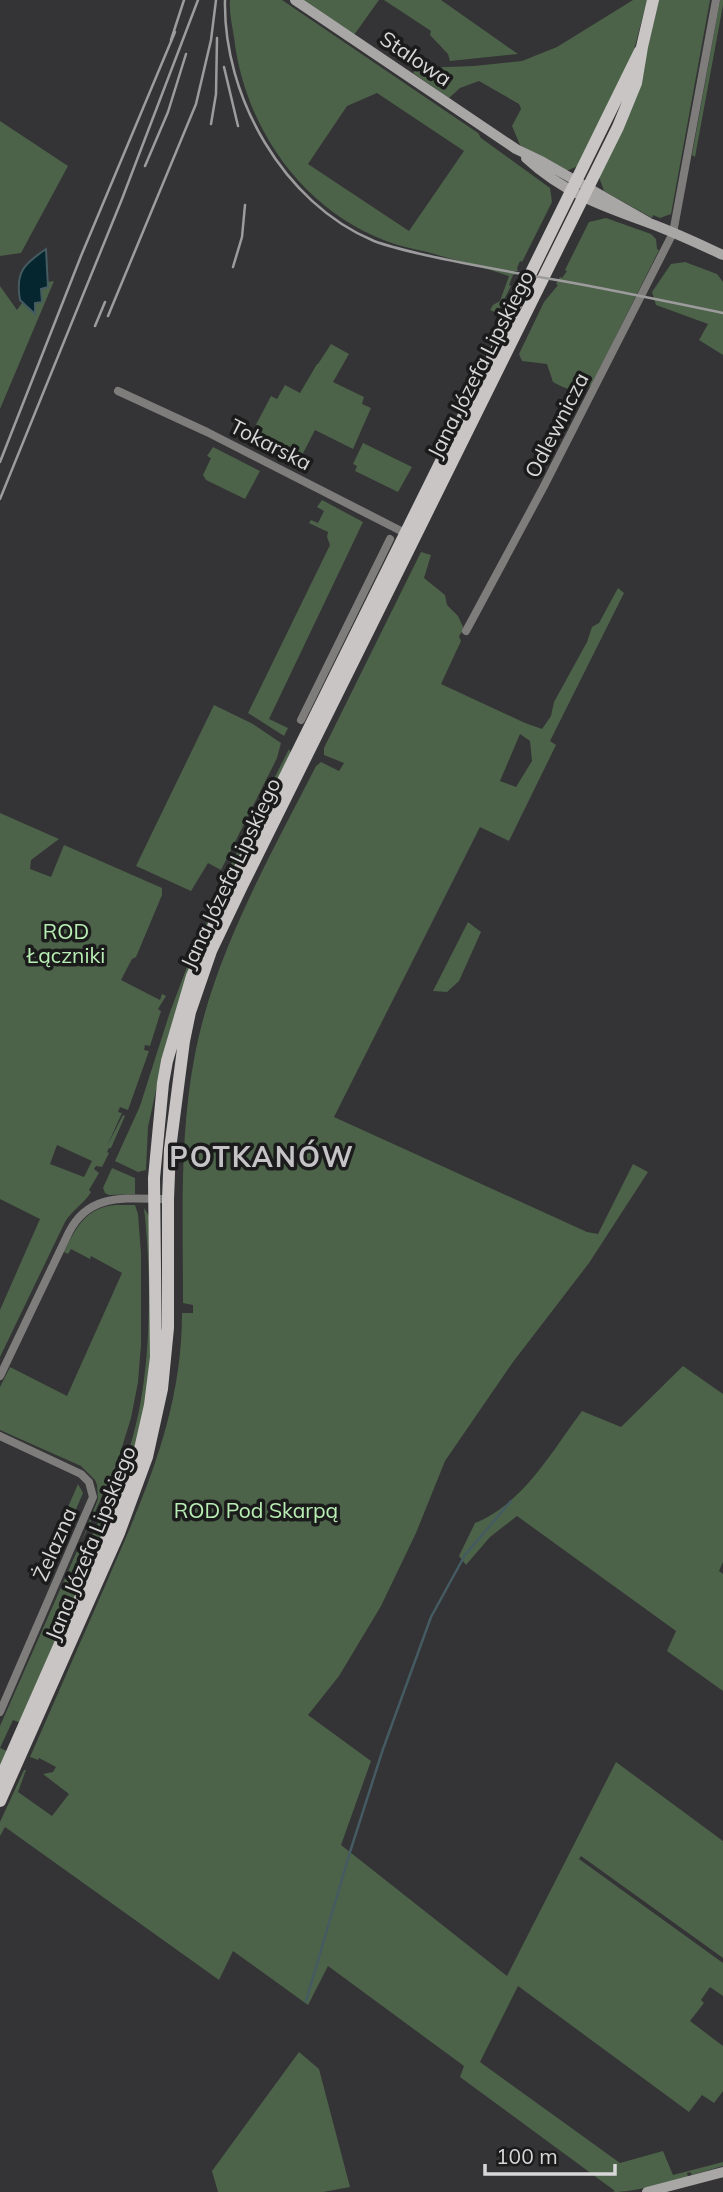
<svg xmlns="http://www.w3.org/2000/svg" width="723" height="2192" viewBox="0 0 723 2192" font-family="Mulish,sans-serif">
<rect width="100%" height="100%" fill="#343335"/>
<path fill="#4c634a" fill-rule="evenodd" d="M230,0H282L478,133L481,138L550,188L552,202L522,262L520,261L517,268L518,271H514L513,273L517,274L513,275L509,285L511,286L497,313L490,310L493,305L500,301L509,276C482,267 455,260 427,252C414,249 399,246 386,241C301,209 244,126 234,37C232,25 229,12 230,0ZM377,93L464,151L409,231L308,164L347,106Z
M302,0H379L354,35Z
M384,0H441L518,54L450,61L448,54L430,35L431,31Z
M633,0H647L633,54L580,165L569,170H562L520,145L512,126L521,109L519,104L479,81L460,88L449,98L413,73L417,68L474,66L522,61L557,47Z
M659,0H710L671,214L660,218L653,215L652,218L604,191L599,177L643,67Z
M720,0H723V5L695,157L692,155Z
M0,121L68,166L21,253L0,256Z
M606,218L651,234L656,239L657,249L659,250L592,384C582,396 565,389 553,382L547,364L522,361L519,354L544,302L558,285L556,284L560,277L562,278L567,271L565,270L589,222Z
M685,262L717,274L723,282V355L699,340L708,324L656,305L652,292L671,264Z
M54,281L0,409V286L17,310L22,303L35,313V303L41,288L48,287V282Z
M331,344L349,354L333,382L364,397L362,404L371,408L353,449L315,430L300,459L293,467L256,446V442L249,438L271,396L277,399L285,385L300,393L317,364H318Z
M363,443L412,467L398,492L355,471L357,466L353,464Z
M213,447L260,471L245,499L206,480L203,475L211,458L207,456Z
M322,500L363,522L269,719L288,728L284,736L248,713L330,545L327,537L328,532L309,523L311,520L318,523L324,511L317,507Z
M421,552L431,555L424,578L445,595L447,605L458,616L464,629L459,636L461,641L441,684L525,723L542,729L551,716L554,702L587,642L592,627L599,623L618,588L624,593L550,741L556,745L509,841L480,827L334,1117L587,1232L598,1234L633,1164L648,1172L589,1263L513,1362L445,1461L416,1533L381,1606L339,1676L308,1715L371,1761L341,1845L507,1976L616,1762L723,1841V1958L581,1856L579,1859L723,1963V1996L710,1987L701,2000L704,2003L690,2021L723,2046V2091L714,2103L702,2095L689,2112L518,1986L480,2062L620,2163L663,2151L673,2175L723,2162V2166L692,2175L690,2172L687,2173L688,2177C668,2183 634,2192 613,2192L615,2191L460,2077L464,2066L328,1966L308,2005L233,1951L219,1980L5,1827L0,1836V1822L24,1770H26L18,1792L52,1816L69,1794L43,1774L53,1772L56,1767L39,1758L38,1760L30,1757C55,1700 80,1643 105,1586C144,1496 182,1414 182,1313H193V1305L183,1303C183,1220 179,1136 195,1054C215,952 269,858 316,766L321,762L339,771L344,763L324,755V748ZM520,734L530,741L532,761L516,787L500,781Z
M214,705L253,724L281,743L277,758L221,870L208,863L191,891L136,866Z
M289,749L291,753L162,1063L148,1127L146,1170L138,1172L115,1161L140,1106L169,1015L188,964L217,901L231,864Z
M0,813L59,839L31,860L30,869L51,877L64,845L162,888V895L136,957L132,959L121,980L160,1000L162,994L166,996L158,1009L161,1011L150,1046L145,1045L144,1050L149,1051L128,1110L120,1107L118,1112L122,1113L107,1146L123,1115L125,1116L111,1148H109L107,1152L109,1153L102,1167L96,1166L94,1169L99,1173L89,1190L91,1192C84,1204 72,1210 65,1222L0,1357V1310L40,1219L0,1199ZM57,1145L92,1161L84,1177L50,1164Z
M468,922L481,932L459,981L447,992L433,991Z
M112,1168L135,1178V1194L109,1195L105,1193L103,1188Z
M115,1205H135L138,1214L141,1253V1345L138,1382L131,1418L117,1463L81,1543L98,1499L97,1485L95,1480L81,1466L0,1430V1387L10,1367L67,1396L122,1273L91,1256L90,1259L71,1249L68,1254L64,1252C76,1227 86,1208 115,1205Z
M144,1208L149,1216L152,1349L145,1411L123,1489L21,1723L13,1720L0,1748L9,1752L0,1771V1726L77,1551H83L87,1547C102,1513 120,1479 131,1443C152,1374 152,1279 144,1208Z
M683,1366L723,1394V1562L719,1571L723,1574V1691L667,1651L676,1631L517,1516L490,1537L466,1565L459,1556L475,1523C524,1503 552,1451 582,1411L621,1427Z
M78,1484L83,1493L56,1556L48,1553Z
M299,2052L319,2069L350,2187L323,2192H218L212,2171Z"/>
<path fill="#06262f" stroke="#455b62" stroke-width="2" d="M46,249L48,287L41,289L42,302L35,303V314L20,300C15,272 24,264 46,249Z"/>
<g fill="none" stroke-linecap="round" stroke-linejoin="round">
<path stroke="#455b62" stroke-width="2.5" d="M306,2001L350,1852L383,1749L431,1617L465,1555L511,1501"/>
<path stroke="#7e7d7c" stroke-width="8" d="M118,391L207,432L407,534
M466,631L544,486L673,233L716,0
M301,720L390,539
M0,1376L69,1232C90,1191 128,1199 168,1199
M0,1436L81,1474L89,1482L93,1497L0,1712"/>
<path stroke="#a9a6a6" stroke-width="10" d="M295,0L516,149L543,162L648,222
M526,158C564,193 602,206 649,223C674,232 699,244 723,255
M647,2192L723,2172"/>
<path stroke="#c9c5c5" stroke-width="12" d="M0,1780L119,1510L140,1449L150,1405L156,1357L154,1178L163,1083L167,1061L192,976L227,894L504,334L520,295L640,51
M0,1801L119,1533L147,1457L162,1389L168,1328V1199L170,1149L184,1041L190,1012L211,951L242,886L618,127L636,83L642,47L653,0"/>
<path stroke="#9d9c9d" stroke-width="2.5" d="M225,0C223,96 283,203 374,241C390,247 408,251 425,255C465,264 505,271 545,278C605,288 664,301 723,313
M171,40L184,0
M224,67L238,126
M211,124L216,94L217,38
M145,166L168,112L186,54
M233,267L242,237L245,205
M108,316L196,104L211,40L216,0
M95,326L105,302
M0,462L81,256L175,32
M0,499L122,199L198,0"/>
</g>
<g text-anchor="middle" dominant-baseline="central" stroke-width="7" stroke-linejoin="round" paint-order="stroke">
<g font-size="21" fill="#d9d8d9" stroke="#1b1b1c">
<text transform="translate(416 58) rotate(34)">Stalowa</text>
<text transform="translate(480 364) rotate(-63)">Jana Józefa Lipskiego</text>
<text transform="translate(556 425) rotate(-63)">Odlewnicza</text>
<text transform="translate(271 444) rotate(27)">Tokarska</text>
<text transform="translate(230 873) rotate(-65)">Jana Józefa Lipskiego</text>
<text transform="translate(90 1543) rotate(-68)">Jana Józefa Lipskiego</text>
<text transform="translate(54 1544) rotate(-66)">Żelazna</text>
</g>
<g font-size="21" fill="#b8eeb3" stroke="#1b1b1c">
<text x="66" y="931">ROD<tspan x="66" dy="24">Łączniki</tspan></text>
<text x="256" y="1510">ROD Pod Skarpą</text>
</g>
<g font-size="28" font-weight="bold" letter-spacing="2" fill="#c5c3c6" stroke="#1b1b1c">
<text x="262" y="1156">POTKANÓW</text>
</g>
</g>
<path d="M485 2164v10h130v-10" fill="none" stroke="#d9d8d9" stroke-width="3.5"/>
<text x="496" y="2164" font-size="21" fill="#d9d8d9" stroke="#1b1b1c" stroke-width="5" paint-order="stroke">100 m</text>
</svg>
